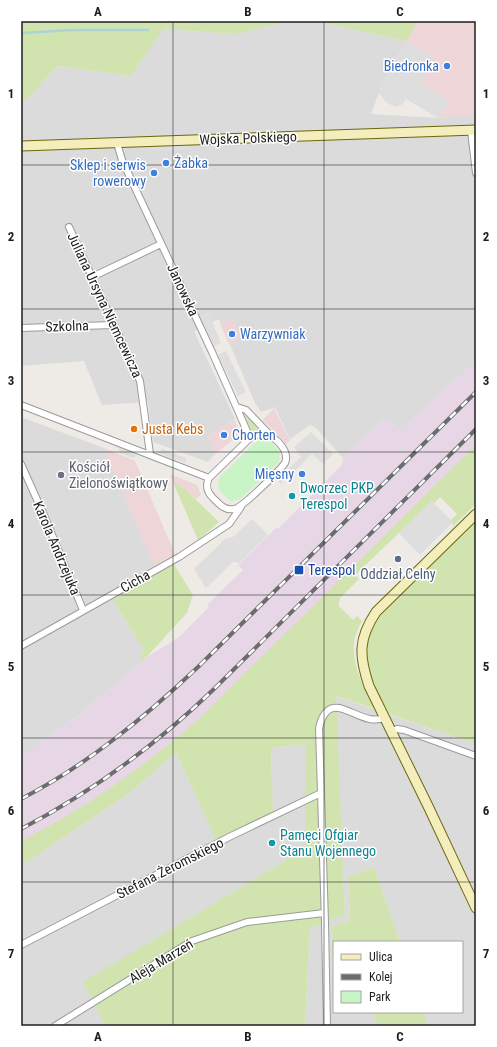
<svg xmlns="http://www.w3.org/2000/svg" width="497" height="1047" viewBox="0 0 497 1047" font-family="'Roboto Condensed',sans-serif">
<rect width="100%" height="100%" fill="#eeeae5"/>
<path fill="#dcdbdb" d="M291,21H314L406,41L382,82L379,93L371,114L438,118L476,115V362L400,430L386,418L343,458L316,428L310,425L290,439L275,407L261,412L255,403L219,319L194,331L235,419L207,437L216,453L208,462L153,442L148,402L102,405L84,361L21,366V98H27L57,66L131,76L162,29L236,34Z
M21,417L104,448L154,566L110,592V595L143,649L141,663L76,717L21,757Z
M335,696L476,744V1026H428L423,1012H462V942H400L374,867L348,877L350,921L331,927L334,1012L336,1013L338,1012H372L377,1026H305L310,928L345,915Z
M306,744L305,849L84,982L105,1026H21V864L30,860L131,792L176,752L216,839L273,812L271,748Z"/>
<path fill="#edd5d8" d="M418,21H476V115L438,118L449,100L420,83L434,58L406,41Z
M233,318L241,338L229,344L220,324Z
M274,408L290,440L286,444L263,420Z
M234,420L240,434L216,453L207,437Z
M104,448L135,461L175,554L154,566Z
M170,474L197,485L201,495L196,499L185,489L173,482Z"/>
<path fill="#e7d7e6" d="M476,362V457L355,575L359,579L340,598L338,607L176,752L131,792L30,860L21,864V757L76,717L141,663L148,656L178,638L209,607L207,605L243,570L238,565L276,528L278,529L342,465L343,458L386,418L400,430Z"/>
<path fill="#d1e4af" d="M21,21H291L236,34L163,29L131,76L57,66L27,99L21,98Z
M314,21H418L406,41Z
M244,414L261,431L252,434Z
M476,445V504L453,526L451,520L457,514L440,497L434,503L432,501L355,575L359,579L340,598L338,605L353,620L357,616L362,621C343,652 361,681 375,709L336,696L345,915L310,928L305,1026H105L83,982L305,849V744L271,748L273,812L216,840L176,752L131,792L30,860L21,864V841C88,807 148,764 204,714Z
M173,482L185,489L219,522L198,540Z
M476,519V744L389,714C371,680 353,650 381,615Z
M172,561L193,595L187,613L141,663L143,649L110,595Z
M374,867L400,942H334V983L331,927L350,921L348,877Z
M372,1012H423L428,1026H377Z"/>
<path fill="#c9f4c5" d="M264,438L270,441L280,452L279,462L240,499L230,501C221,492 215,490 220,477L257,441Z"/>
<path fill="#dedede" d="M406,41L434,58L420,83L449,100L438,118L406,99L403,104L395,107L386,102L379,93L382,82Z
M152,145H189V150L152,151Z
M135,166L151,198L145,201L130,169Z
M208,312L221,343L214,346L200,316Z
M226,351L246,392L238,396L218,355Z
M311,432L333,454L323,464L312,454L281,484L277,480L301,457L294,447Z
M117,442L141,451L133,458L120,453Z
M162,449L186,458V463L158,453Z
M432,501L453,522L420,555L399,533Z
M252,519L268,535L239,563L233,562L206,588L194,569L226,538L233,537Z"/>
<g fill="none" stroke-linecap="round" stroke-linejoin="round">
<path stroke="#a9d4d8" stroke-width="2.5" d="M21,33L73,30H148"/>
<g stroke="#9b9b9b" stroke-width="8">
<path id="street" d="M471,131L476,173
M117,143L122,160L212,352L250,438
M69,227L140,381L150,454
M92,277L161,244
M21,328L113,325
M21,405L209,478
M237,407L246,410L270,435
M265,434C276,437 290,451 285,463C279,471 242,508 234,509C225,511 219,504 213,498C207,492 205,486 209,478L250,438L257,435Z
M21,464L43,513L83,610
M21,646L179,557L229,524L241,507
M392,731L397,729L404,730L476,756
M21,945L231,836L321,793
M55,1026L192,941L247,922L324,913
M327,1026L325,922L319,728C330,682 361,731 385,717"/>
</g>
<g stroke="#6b670e" stroke-width="11">
<path id="secondary" d="M21,146L476,130
M476,514L376,612C358,639 359,656 369,686L428,806L476,908"/>
</g>
<use href="#street" stroke="#fff" stroke-width="6"/>
<use href="#secondary" stroke="#f4eebd" stroke-width="9"/>
<g stroke="#6c6c6c" stroke-width="4">
<path id="rail" d="M21,799C87,765 145,717 198,667L476,392
M21,829C92,792 156,745 214,689L476,429"/>
</g>
<use href="#rail" stroke="#fff" stroke-width="2.5" stroke-dasharray="8" stroke-linecap="butt"/>
</g>
<path fill="none" stroke="#1e1e1e" stroke-width="1" stroke-opacity="0.55" d="M173,21V1026M324,21V1026M21,165H476M21,309H476M21,452H476M21,595H476M21,738H476M21,882H476"/>
<g fill="#3f7fe0" stroke="#fff" stroke-width="1.5">
<circle cx="447" cy="66" r="4"/>
<circle cx="166" cy="163" r="4"/>
<circle cx="154" cy="173" r="4"/>
<circle cx="232" cy="334" r="4"/>
<circle cx="224" cy="435" r="4"/>
<circle cx="302" cy="474" r="4"/>
</g>
<circle fill="#e8710a" stroke="#fff" stroke-width="1.5" cx="134" cy="429" r="4"/>
<circle fill="#6b7280" stroke="#fff" stroke-width="1.5" cx="61" cy="475" r="4"/>
<g fill="#0f9aa8" stroke="#fff" stroke-width="1.5">
<circle cx="292" cy="496" r="4"/>
<circle cx="272" cy="843" r="4"/>
</g>
<circle fill="#5c6f8a" stroke="#fff" stroke-width="1.5" cx="398" cy="559" r="4"/>
<rect fill="#1a4fb4" stroke="#fff" stroke-width="1.5" x="294" y="565" width="10" height="10" rx="2"/>
<g text-anchor="middle" dominant-baseline="central" stroke-width="3" stroke-linejoin="round" paint-order="stroke">
<g font-size="14" fill="#366cbe" stroke="#fff" text-anchor="end">
<text x="439" y="66">Biedronka</text>
<text x="174" y="163" text-anchor="start">Żabka</text>
<text x="146" y="165">Sklep i serwis<tspan x="146" dy="16">rowerowy</tspan></text>
<text x="240" y="334" text-anchor="start">Warzywniak</text>
<text x="232" y="435" text-anchor="start">Chorten</text>
<text x="294" y="474">Mięsny</text>
</g>
<g font-size="14" fill="#1e1e1e" stroke="#fff">
<text transform="translate(248 138) rotate(-2)">Wojska Polskiego</text>
<text transform="translate(183 290) rotate(65)">Janowska</text>
<text transform="translate(105 305) rotate(65)">Juliana Ursyna Niemcewicza</text>
<text transform="translate(67 326) rotate(-2)">Szkolna</text>
<text transform="translate(57 548) rotate(67)">Karola Andrzejuka</text>
<text transform="translate(135 581) rotate(-29)">Cicha</text>
<text transform="translate(170 868) rotate(-27)">Stefana Żeromskiego</text>
<text transform="translate(161 961) rotate(-31)">Aleja Marzeń</text>
</g>
<g font-size="14" fill="#c56008" stroke="#fff" text-anchor="start">
<text x="142" y="429">Justa Kebs</text>
</g>
<g font-size="14" fill="#5b616d" stroke="#fff" text-anchor="start">
<text x="69" y="467">Kościół<tspan x="69" dy="16">Zielonoświątkowy</tspan></text>
</g>
<g font-size="14" fill="#0d838f" stroke="#fff" text-anchor="start">
<text x="300" y="488">Dworzec PKP<tspan x="300" dy="16">Terespol</tspan></text>
<text x="280" y="835">Pamęci Ofgiar<tspan x="280" dy="16">Stanu Wojennego</tspan></text>
</g>
<g font-size="14" fill="#164399" stroke="#fff" text-anchor="start">
<text x="308" y="570">Terespol</text>
</g>
<g font-size="14" fill="#4e5e75" stroke="#fff">
<text x="398" y="574">Oddział Celny</text>
</g>
</g>
<rect width="497" height="1047" fill="none" stroke="#ffffff" stroke-width="44"/>
<rect x="333" y="941" width="130" height="72" fill="#ffffff" stroke="#a5a5a5"/>
<rect x="341" y="954" width="20" height="6" fill="#f4eebd" stroke="#a5a5a5"/>
<text x="369" y="961" font-size="12" fill="#1e1e1e">Ulica</text>
<rect x="341" y="974" width="20" height="6" fill="#6c6c6c" stroke="#a5a5a5"/>
<text x="369" y="981" font-size="12" fill="#1e1e1e">Kolej</text>
<rect x="341" y="991" width="20" height="12" fill="#c9f4c5" stroke="#a5a5a5"/>
<text x="369" y="1001" font-size="12" fill="#1e1e1e">Park</text>
<rect x="22" y="22" width="453" height="1003" fill="none" stroke="#1e1e1e" stroke-width="1.5"/>
<g font-size="13" text-anchor="middle" font-weight="bold" fill="#1e1e1e">
<text x="98" y="16">A</text>
<text x="248" y="16">B</text>
<text x="400" y="16">C</text>
<text x="11" y="98">1</text>
<text x="486" y="98">1</text>
<text x="11" y="241">2</text>
<text x="486" y="241">2</text>
<text x="11" y="385">3</text>
<text x="486" y="385">3</text>
<text x="11" y="528">4</text>
<text x="486" y="528">4</text>
<text x="11" y="671">5</text>
<text x="486" y="671">5</text>
<text x="11" y="815">6</text>
<text x="486" y="815">6</text>
<text x="11" y="958">7</text>
<text x="486" y="958">7</text>
<text x="98" y="1041">A</text>
<text x="248" y="1041">B</text>
<text x="400" y="1041">C</text>
</g>
</svg>
